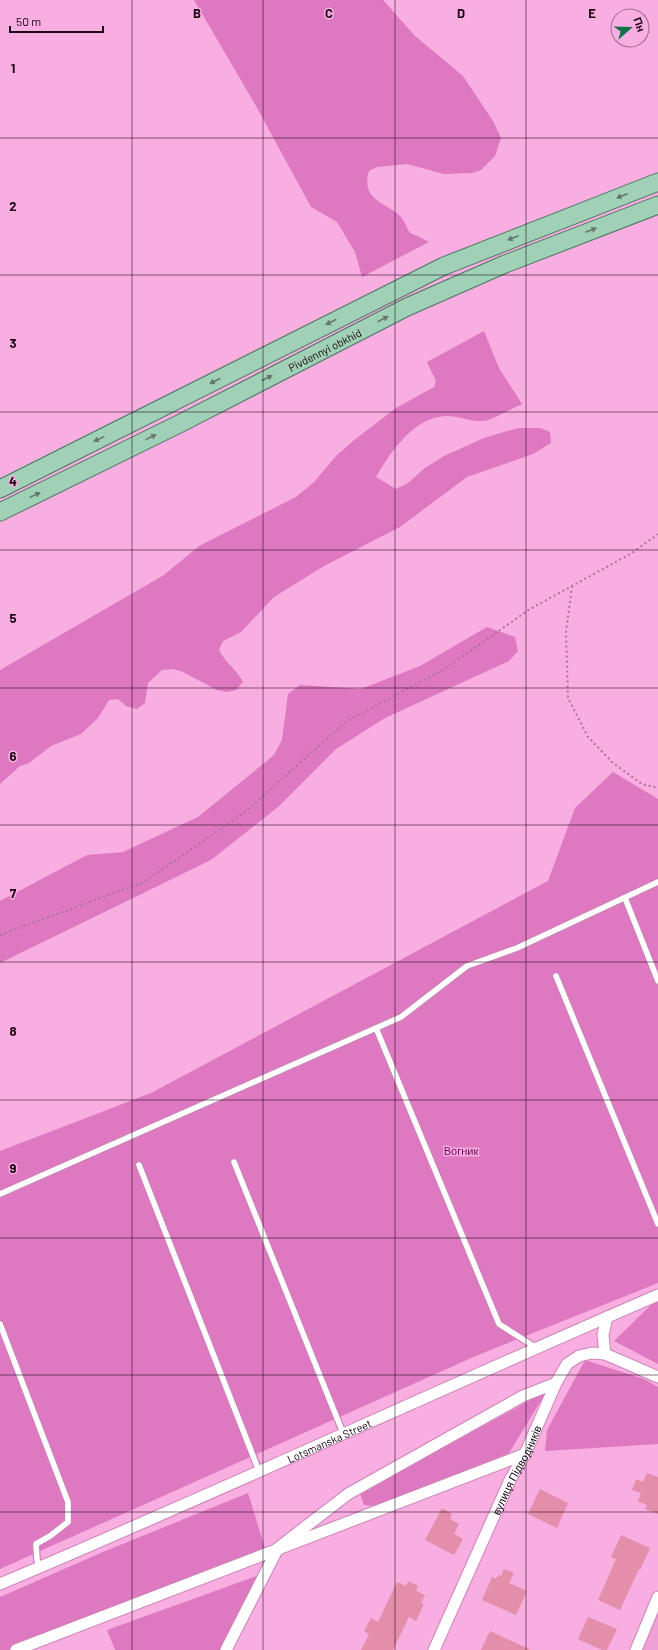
<svg xmlns="http://www.w3.org/2000/svg" width="658" height="1650" viewBox="0 0 658 1650" font-family="Barlow,sans-serif">
<rect width="100%" height="100%" fill="#f8aee1"/>
<path fill="#efa0d6" d="M658,1609V1650H639Z"/>
<path fill="#de78c0" d="M194,0H383L415,36L463,76L493,121L501,138L495,156L481,170L472,173L444,174L407,164L377,167L369,171C361,199 382,201 399,215C404,219 407,228 410,233L420,237L429,242L362,277L355,252L337,222L311,207L256,106Z
M484,331L499,368L522,404C514,407 491,421 483,421C471,422 459,416 447,416C415,416 391,451 376,477L396,489L408,483L425,468L444,456L484,438L518,428H540L550,432L551,443L533,454L467,477L400,527L324,566L274,597L241,632L223,641L219,650C225,662 237,670 243,682L236,690L227,692L217,690L181,671L172,669L162,670L148,683L145,703L137,709L126,706L118,699L109,700L98,718L81,734L51,746L29,763L20,766L0,784V670L164,575L199,546L296,497L314,482L336,456L353,441L396,408L434,387L436,381L427,362Z
M487,627L515,637L518,651L509,661L385,718L336,749L278,807L211,860L0,963V901L87,855L123,852L198,817L274,755L282,740L288,694L300,685L361,689L420,666Z
M613,772L658,799V1283L478,1355L0,1569V1151L151,1093L548,881L575,808Z
M658,1301V1364L614,1341L653,1303Z
M585,1360L644,1379L658,1387V1444L545,1451L547,1430Z
M547,1391L509,1453L376,1506L364,1505L360,1493Z
M248,1493L265,1548L88,1622L9,1650H0V1597L103,1552Z
M257,1576L220,1650H115L107,1630Z"/>
<path fill="#e38eaa" d="M647,1473L658,1477V1514L645,1509L647,1505L638,1501L641,1493L632,1490L636,1479L643,1482Z
M540,1489L568,1503L557,1528L528,1514Z
M442,1508L452,1514L450,1519L459,1524L454,1534L463,1539L454,1555L425,1540Z
M621,1535L650,1548L640,1570L639,1569L620,1610L598,1600L616,1559L611,1557Z
M504,1569L514,1573L509,1583L527,1591L516,1615L482,1600L492,1577L496,1579L498,1575L501,1576Z
M408,1581L418,1586L416,1591L425,1595L421,1603L424,1604L416,1621L409,1617L393,1650H361L369,1634L364,1631L371,1618L378,1622L397,1582L406,1586Z
M588,1617L617,1629L607,1650H602L578,1639Z
M490,1631L531,1650H481Z"/>
<g fill="none" stroke-linecap="round" stroke-linejoin="round">
<g stroke="#cd85b7" stroke-width="8">
<path id="service" d="M625,898L658,981
M556,976L658,1224
M376,1028L499,1324L535,1347
M234,1162L343,1433
M139,1165L259,1471
M0,1194L401,1017L467,966L517,948L658,882
M0,1324L68,1502V1522L50,1536L36,1544L37,1560L40,1567"/>
</g>
<g stroke="#cd85b7" stroke-width="13">
<g id="minor">
<path d="M605,1354L603,1335L607,1317"/>
<path id="s1" d="M0,1584C221,1491 438,1390 658,1295"/>
<path d="M16,1650L525,1454"/>
<path d="M226,1650L278,1548L348,1494L523,1396L556,1383"/>
<path id="s2" d="M434,1650L510,1480L525,1454L556,1383L567,1364L579,1356L592,1353L605,1354L658,1377"/>
<path d="M636,1650L658,1597"/>
</g>
</g>
<g stroke="#49755f" stroke-width="19">
<g id="primary">
<path d="M0,489L444,266L658,182"/>
<path id="s3" d="M0,512L181,423L407,307L505,264L658,205"/>
</g>
</g>
<path stroke="#ab739a" stroke-width="2" stroke-dasharray="2 3" stroke-linecap="butt" d="M572,586L566,632L568,698L588,737L613,763L642,784L658,788
M0,935L144,882L245,812L347,721L443,670L530,609L632,553L658,534"/>
<use href="#service" stroke="#fff" stroke-width="5.5"/>
<use href="#minor" stroke="#fff" stroke-width="11"/>
<use href="#primary" stroke="#a0d1b7" stroke-width="17"/>
</g>
<defs><path id="oneway-solid" d="M-6-.8H1V-3.2L6.5 0L1 3.2V.8H-6Z"/></defs>
<g fill="#65756f">
<use href="#oneway-solid" transform="translate(622 196) rotate(159)"/>
<use href="#oneway-solid" transform="translate(591 230) rotate(-21)"/>
<use href="#oneway-solid" transform="translate(513 238) rotate(159)"/>
<use href="#oneway-solid" transform="translate(383 319) rotate(-27)"/>
<use href="#oneway-solid" transform="translate(331 322) rotate(153)"/>
<use href="#oneway-solid" transform="translate(267 378) rotate(-27)"/>
<use href="#oneway-solid" transform="translate(215 381) rotate(153)"/>
<use href="#oneway-solid" transform="translate(151 437) rotate(-26)"/>
<use href="#oneway-solid" transform="translate(99 439) rotate(154)"/>
<use href="#oneway-solid" transform="translate(35 495) rotate(-26)"/>
</g>
<path fill="none" stroke="#1c0416" stroke-width="1" stroke-opacity="0.55" d="M132,0V1650M263,0V1650M395,0V1650M526,0V1650M0,138H658M0,275H658M0,412H658M0,550H658M0,688H658M0,825H658M0,962H658M0,1100H658M0,1238H658M0,1375H658M0,1512H658"/>
<g text-anchor="middle" dominant-baseline="central" stroke-width="3" stroke-linejoin="round" paint-order="stroke">
<g font-size="11" fill="#1c0416" stroke="#f8aee1">
<text stroke="none"><textPath href="#s3" startOffset="363">Pivdennyi obkhid</textPath></text>
<text stroke="none"><textPath href="#s1" startOffset="359">Lotsmanska Street</textPath></text>
<text stroke="none"><textPath href="#s2" startOffset="198">вулиця Підводників</textPath></text>
</g>
<g font-size="11" fill="#71075c" stroke="#f8aee1">
<text x="461" y="1150">Вогник</text>
</g>
</g>
<g font-size="13" text-anchor="middle" font-weight="bold" fill="#1c0416" stroke="#f8aee1" stroke-width="3" stroke-linejoin="round" paint-order="stroke">
<text x="197" y="18">B</text>
<text x="329" y="18">C</text>
<text x="461" y="18">D</text>
<text x="592" y="18">E</text>
<text x="13" y="73">1</text>
<text x="13" y="211">2</text>
<text x="13" y="348">3</text>
<text x="13" y="486">4</text>
<text x="13" y="623">5</text>
<text x="13" y="761">6</text>
<text x="13" y="898">7</text>
<text x="13" y="1036">8</text>
<text x="13" y="1173">9</text>
</g>
<g transform="translate(630 28) rotate(70)"><circle r="19" fill="#f8aee1" stroke="#a06a90"/>
<path d="M0-3L7 15L0 10L-7 15Z" fill="#0f7349"/>
<text y="-6" font-size="11" font-weight="bold" text-anchor="middle" fill="#1c0416">Пн</text>
</g>
<path d="M10 26v6h93v-6" fill="none" stroke="#1c0416" stroke-width="2"/>
<text x="16" y="26" font-size="12" fill="#1c0416" stroke="#f8aee1" stroke-width="3" paint-order="stroke">50 m</text>
</svg>
